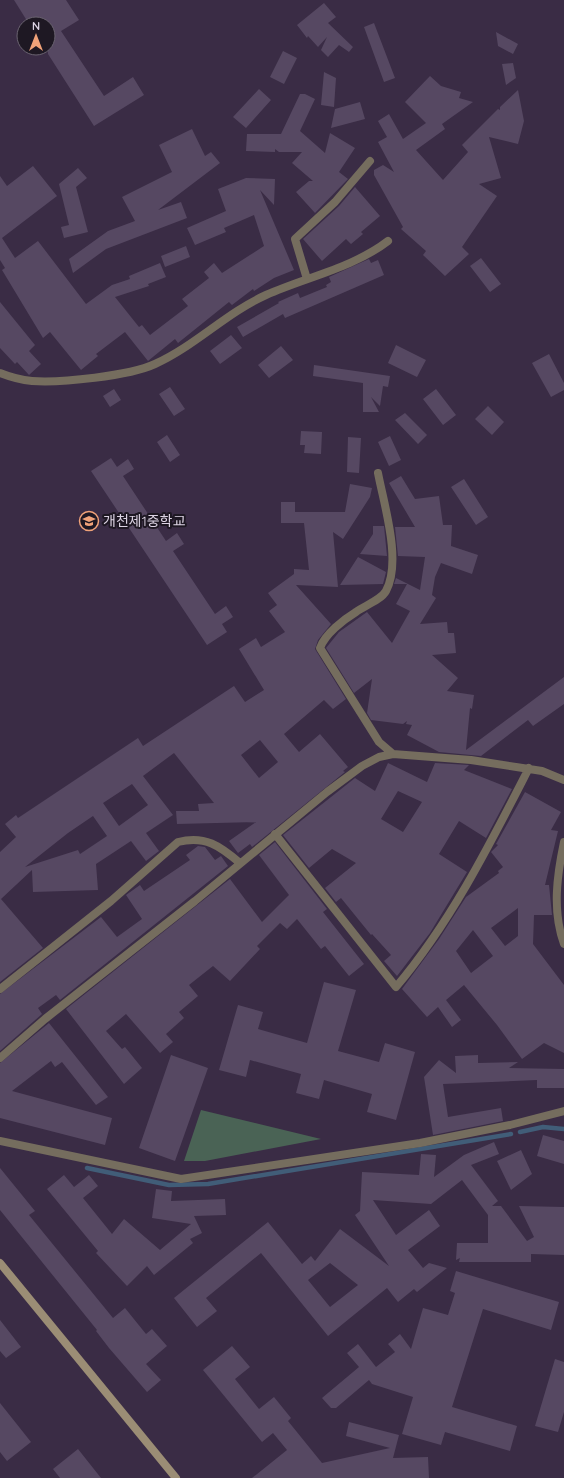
<svg xmlns="http://www.w3.org/2000/svg" width="564" height="1478" viewBox="0 0 564 1478" font-family="Quicksand,'Noto Sans KR',sans-serif">
<rect width="100%" height="100%" fill="#3a2c45"/>
<path fill="#4a6355" d="M201,1110L321,1139L205,1161H184Z"/>
<g fill="none" stroke-linecap="round" stroke-linejoin="round">
<path stroke="#415d78" stroke-width="4.5" d="M520,1132L543,1127L564,1129
M87,1168L169,1185L208,1184L511,1134"/>
</g>
<path fill="#564862" fill-rule="evenodd" d="M14,0H66L79,20L61,31L104,96L133,77L144,95L94,126L48,54V24H29Z
M324,3L336,17L328,23L353,47L349,52L339,45L328,57L321,50L327,37L318,47L308,36L307,38L297,25Z
M374,23L395,78L384,82L364,27Z
M496,32L518,44L513,54L498,46Z
M283,51L297,58L284,84L270,77Z
M513,63L516,78L506,85L502,64Z
M324,72L336,78L334,107L321,105Z
M430,76L441,86L461,92L459,98L473,102L442,124L445,129L416,150L443,180L468,152L462,145L498,109L500,110V107L518,90L524,121L518,144L489,137L501,178L479,184L497,196L462,247L469,254L445,276L423,255L426,251L401,229L403,227L374,175V170L383,165L394,172L378,142L387,137L378,121L389,114L403,139L426,123L405,102Z
M259,89L271,100L246,128L233,117Z
M300,94H305L315,99L300,131L325,153L330,133L355,148L339,172L348,179L315,213L296,192L309,181H313L292,163L302,152H279L275,149V152L246,151L247,134H281Z
M360,102L365,119L331,128L335,109Z
M192,129L205,156L211,152L220,163L158,210L181,202L187,218L106,249L73,273L69,259L108,231L135,221L122,197L172,172L159,145Z
M33,166L57,196L2,238L15,258L38,241L86,304L112,285L130,279L129,276L160,263L166,277L148,284L149,286L115,297L139,327L142,325L150,335L188,306L182,299L209,278L204,272L214,263L222,273L264,246L254,215L224,228L226,232L195,245L187,228L226,211L218,189L246,178L275,179L274,205L260,190L294,270L274,278L254,291L253,289L232,305L229,302L178,343L175,339L148,361L125,332L96,354L98,356L81,370L50,332L43,338L2,270L5,268L0,260V176L7,186Z
M78,168L87,178L76,187L88,232L64,238L61,227L69,225L59,184Z
M355,187L380,216L361,232L363,234L351,244L346,239L322,261L303,239L339,206Z
M186,246L190,257L165,267L161,256Z
M481,258L501,284L490,292L470,266Z
M369,259L371,263L378,260L384,275L285,318L283,314L243,337L237,327L279,303L278,302L298,293L300,298L327,287L326,285L331,282L329,277Z
M0,302L35,345L29,351L41,364L29,375L17,362L15,364L0,348Z
M231,335L242,348L220,364L210,351Z
M396,345L426,360L417,377L388,363Z
M281,346L293,360L269,378L258,365Z
M549,354L564,383V390L551,397L532,363Z
M314,365L390,376L388,387L383,386L380,406L371,397L379,412H363V383L313,376Z
M170,387L185,409L174,416L159,394Z
M114,389L121,400L110,407L103,396Z
M436,389L456,415L443,425L423,399Z
M488,406L504,422L492,435L475,419Z
M405,413L427,435L418,444L395,420Z
M301,431L322,432L321,454L304,453L305,445H300Z
M167,435L180,455L170,462L157,442Z
M390,436L401,460L389,466L378,442Z
M348,437L361,438L359,473L347,472Z
M111,458L117,467L128,459L134,469L123,476L166,541L177,533L184,544L173,551L215,614L226,606L233,617L222,624L227,632L207,645L91,471Z
M401,476L415,499L439,496L443,525H452L451,546L478,555L472,574L441,563L435,577L432,595L436,598L420,624L447,622L448,633H454L456,653L432,655L458,678L447,691L474,695L472,709L470,708L466,750L564,677V704L533,726L528,720L481,756L439,752L407,735L412,725L406,724L407,721L403,724L371,720L367,713L372,679L354,693L326,648L339,632L367,612L392,643L410,611L396,604L407,584H394L396,578L420,590L425,557L398,556L395,527H415L389,483Z
M464,479L488,517L476,525L451,487Z
M350,484L372,488L370,497L343,539L333,532L338,587L296,585L331,624L318,640L315,649L346,699L333,709L324,700L284,734L299,752L320,734L348,767L343,771L345,772L252,847L250,844L238,853L229,841L256,822L177,824L176,811H199L198,804L214,803L174,753L143,776L173,815L146,833L159,851L146,861L131,841L96,864L98,890L33,892L32,870L1,899L43,948L0,982V852L16,837L5,824L16,815L18,818L138,738L143,746L234,686L245,702L264,690L239,649L256,638L261,647L285,632L269,611L277,605L268,593L294,574V569L309,570L304,523H281V502H295V512H345ZM260,740L278,762L259,778L241,755ZM132,784L148,805L119,826L103,803ZM93,816L107,836L80,854L78,850L25,867L68,833Z
M373,526H384L387,556L360,554L373,534Z
M358,557L386,572L383,584L340,585Z
M388,763L427,782L435,763L469,765L464,770L512,789L486,838L459,821L439,854L467,872L430,933L397,976L384,961L391,955L372,934L371,935L341,898L336,902L325,888L356,863L332,849L309,868L283,835L355,778L375,791ZM398,791L422,802L403,832L381,819Z
M525,792L561,812L551,830L558,831L545,885H549L552,915H534L533,944L564,985V1053L544,1043L522,1059L497,1025L464,985L446,1000L461,1020L452,1027L438,1007L427,1017L402,989L439,939L466,897L499,873L498,871L503,867L491,852L498,845L496,844ZM518,908V936L505,946L491,928ZM473,930L493,956L471,973L456,951Z
M275,842L327,909L323,912L364,964L349,976L325,946L321,949L297,919L287,929L280,923L257,946L260,949L230,981L213,966L189,985L198,996L179,1012L184,1018L166,1034L173,1042L160,1053L126,1014L106,1031L122,1049L125,1047L142,1068L124,1084L66,1009L230,879L262,922L289,895L259,855Z
M198,846L205,847L215,860L221,856L228,866L60,1000L56,995L38,1008L42,1014L0,1051V994L101,917L117,937L142,919L126,895L140,885L144,891L190,860L186,855Z
M324,982L356,990L338,1051L379,1062L385,1043L415,1052L396,1120L367,1112L372,1094L324,1080L319,1099L296,1093L301,1074L250,1060L246,1077L219,1070L238,1005L263,1012L258,1029L307,1043Z
M49,1023L108,1097L96,1105L62,1062L55,1067L51,1061L12,1091L112,1118L105,1145L0,1118V1063Z
M171,1055L208,1068L175,1161L139,1148Z
M478,1055V1063L518,1062L509,1068L564,1069V1088H537V1080L443,1084L448,1117L501,1108L503,1121L433,1135L424,1077L439,1060L456,1073L455,1056Z
M543,1135L564,1141V1164L537,1156Z
M494,1142L499,1154L471,1165L498,1201L492,1206H501L527,1241L534,1237L519,1206L564,1207V1255L531,1254V1262H459L460,1258L456,1260L457,1243H488V1215L462,1180L431,1204L373,1200L396,1235L429,1210L440,1226L408,1250L423,1268L429,1263L447,1268L417,1292L414,1289L398,1302L387,1288L328,1336L261,1253L206,1298L217,1311L197,1327L174,1298L268,1222L302,1264L311,1256L315,1261L340,1229L389,1266L355,1215L360,1211L362,1172L419,1175L421,1154L436,1155L434,1177L464,1155ZM330,1263L358,1285L330,1307L308,1280Z
M521,1150L532,1174L511,1190L497,1161Z
M0,1168L35,1211L29,1215L113,1318L125,1308L146,1334L152,1329L167,1346L146,1364L161,1380L147,1392L109,1348L96,1331L97,1330L0,1210Z
M64,1175L74,1187L89,1175L98,1186L83,1198L112,1234L124,1219L160,1250L191,1224L152,1218L156,1189L172,1191L171,1201L225,1199L226,1215L194,1216L202,1233L190,1239L193,1243L154,1275L147,1266L127,1286L96,1253L98,1251L47,1189Z
M456,1271L559,1302L551,1330L483,1309L452,1407L517,1426L510,1451L445,1432L441,1445L402,1434L413,1397L372,1384L369,1380L336,1408H331L322,1398L359,1367L347,1353L358,1344L376,1367L395,1352L388,1344L400,1334L411,1349L423,1308L448,1315L455,1293L450,1291Z
M0,1320L21,1347L6,1358L0,1351Z
M232,1346L250,1367L235,1379L259,1409L274,1397L291,1418L288,1421L322,1463L390,1448L346,1436L349,1422L399,1435L393,1458L428,1457L429,1478H252L287,1450L273,1433L262,1442L203,1370Z
M555,1359L564,1362V1412L558,1432L535,1426Z
M0,1403L31,1442L7,1461L0,1452Z
M78,1449L101,1478H60L53,1469Z"/>
<g fill="none" stroke-linecap="round" stroke-linejoin="round">
<path stroke="#756d5e" stroke-width="8" d="M307,279L295,239L335,202L370,161
M0,373C10,377 21,380 32,381C61,383 129,376 155,364C195,346 226,313 266,295C306,277 353,268 388,241
M378,473C384,505 402,561 386,591C381,600 364,606 356,612C343,620 325,634 320,648L379,742L393,754
M275,834L396,987C451,922 490,844 529,768
M564,842C557,875 552,911 564,944
M0,989L111,901L178,842C205,835 220,846 240,863
M0,1058L45,1019L195,901L327,792L362,766L379,757L393,754L471,760L542,771L564,780
M0,1141L181,1179L420,1143L510,1125L564,1111"/>
<path stroke="#9b8d75" stroke-width="8" d="M0,1263L176,1478"/>
</g>
<defs>
<g id="school-ring" transform="scale(1)"><circle r="9.5" fill="#1e1823" stroke="#f0a279" stroke-width="1.5"/><path d="M0-5L7-2L0 1L-7-2ZM-4 1L0 2.5L4 1V4Q0 6-4 4Z" fill="#f0a279"/></g>
</defs>
<g fill-rule="evenodd">
<use href="#school-ring" x="89" y="521"/>
</g>
<g text-anchor="middle" dominant-baseline="central" stroke-width="4" stroke-linejoin="round" paint-order="stroke">
<g font-size="14" fill="#dcd3e3" stroke="#1e1823" text-anchor="start">
<text x="103" y="521">개천제1중학교</text>
</g>
</g>
<g transform="translate(36 36)"><circle r="19" fill="#1e1823" stroke="#6a6370"/>
<path d="M0-3L7 15L0 10L-7 15Z" fill="#f0a279"/>
<text y="-6" font-size="11" font-weight="bold" text-anchor="middle" fill="#dcd3e3">N</text>
</g>
</svg>
